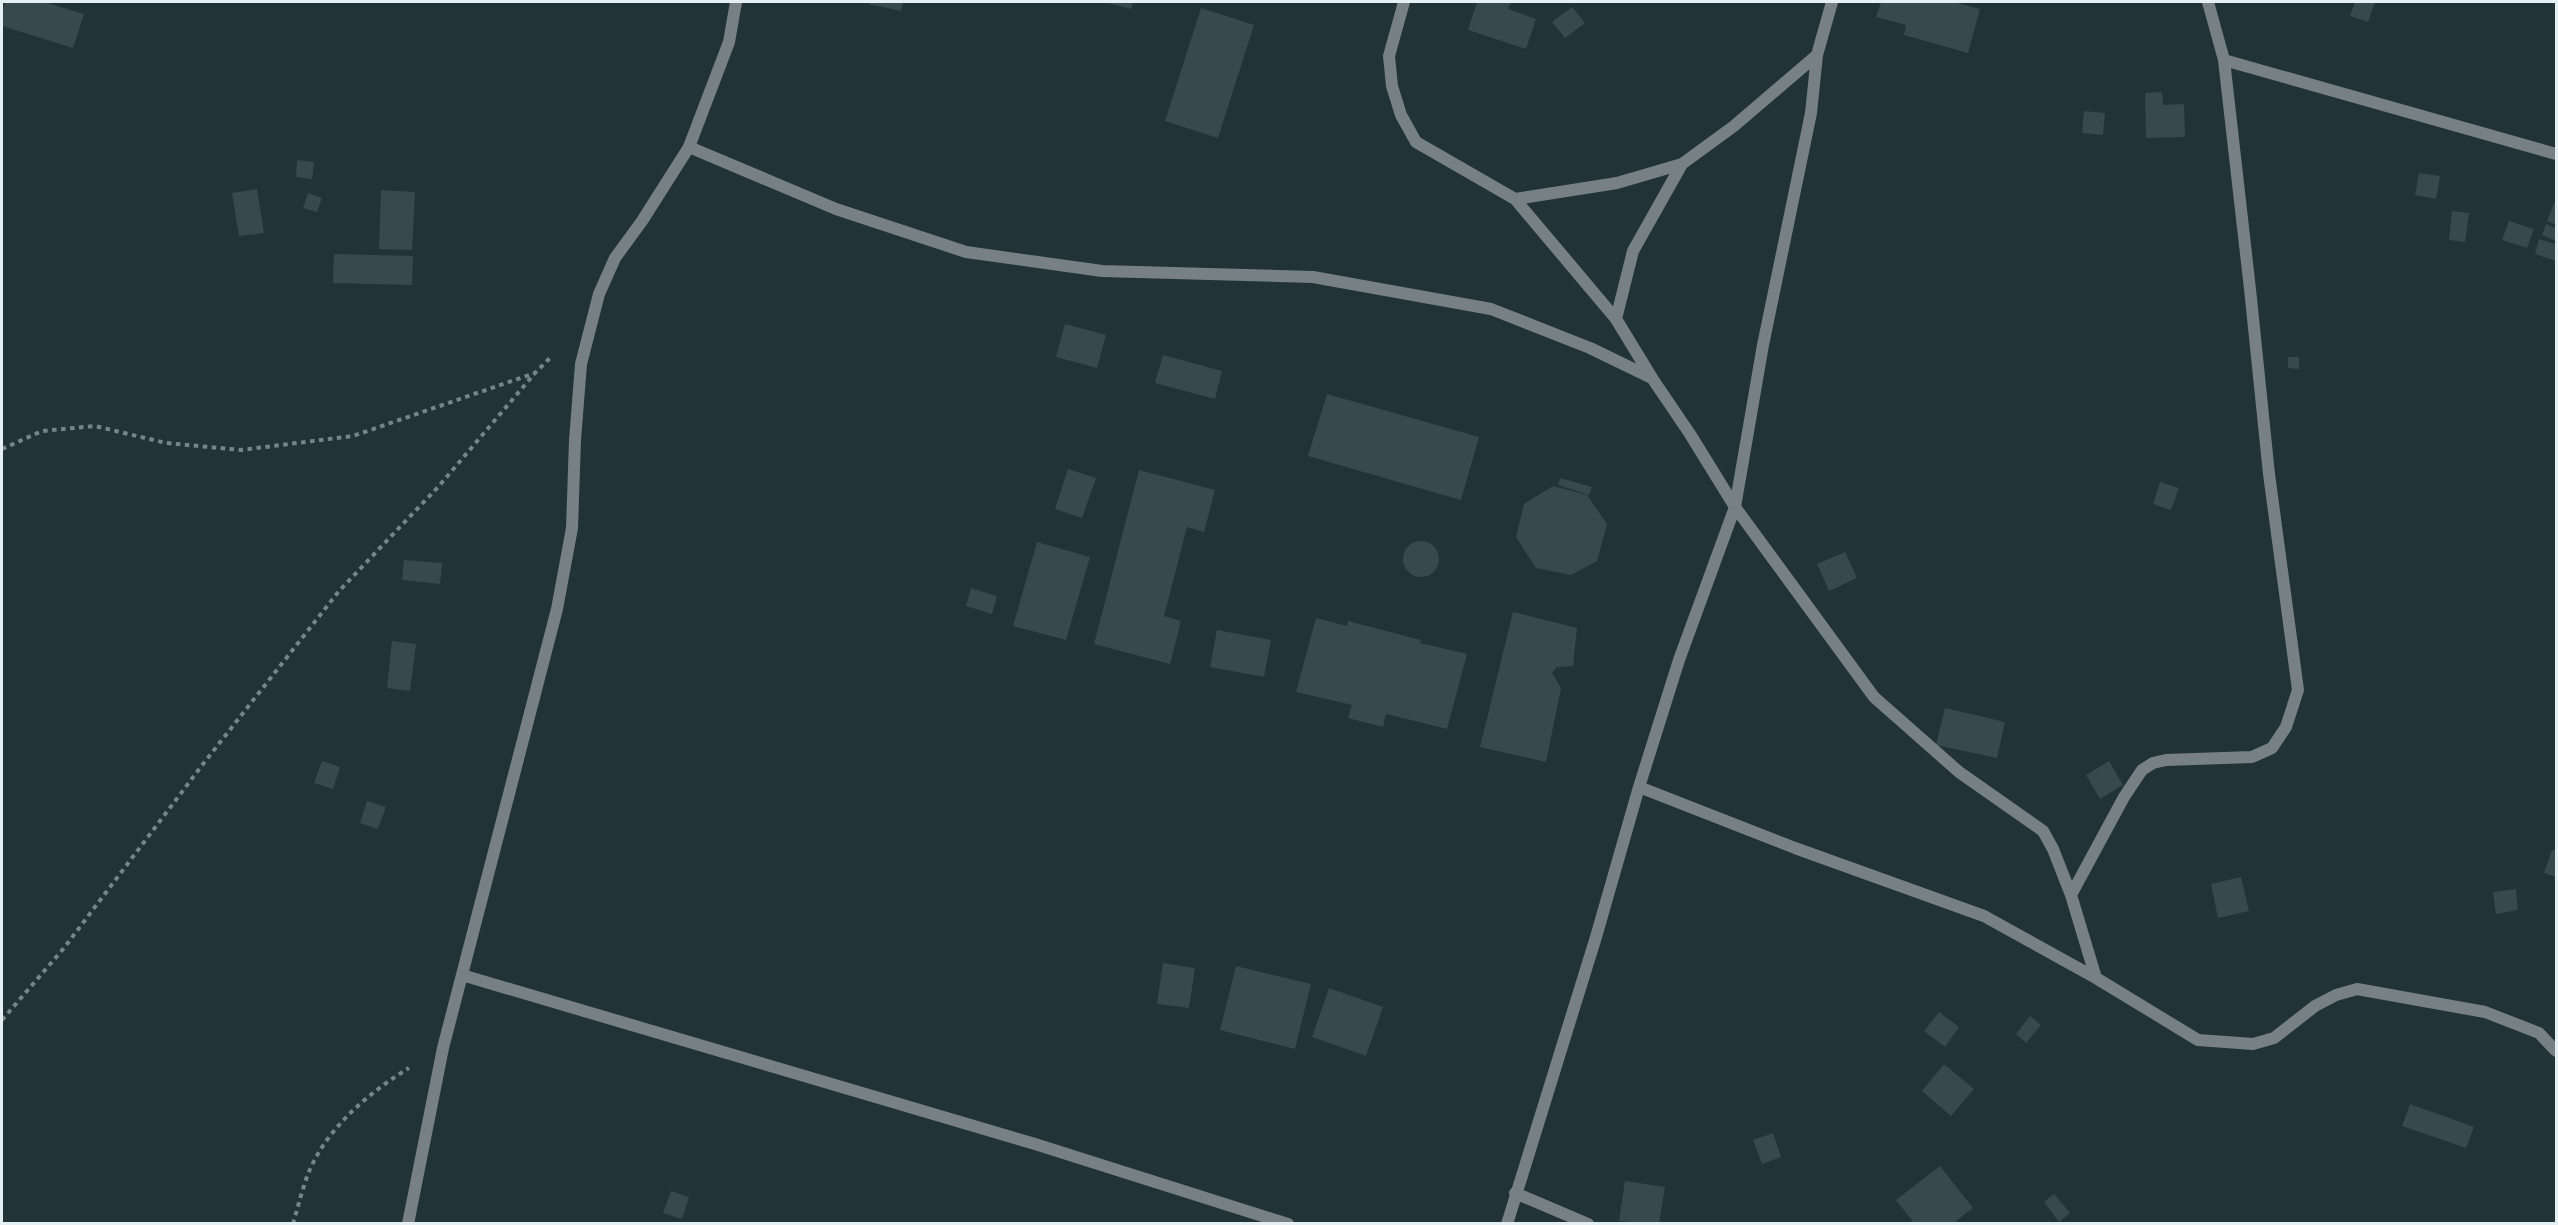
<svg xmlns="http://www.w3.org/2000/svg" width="2558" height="1225" viewBox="0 0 2558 1225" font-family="'Public Sans',sans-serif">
<rect width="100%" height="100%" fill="#213336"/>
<path fill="#37494d" d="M5,2H44L84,14L73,48L2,26V13Z
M869,2H903L901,11L869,4Z
M1105,2H1133L1131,9Z
M1477,2H1511L1508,9L1536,19L1526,49L1468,30Z
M1881,2H1954L1980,9L1968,53L1904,35L1906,25L1876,17Z
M2355,2H2375L2368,22L2350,16Z
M1572,7L1585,23L1565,38L1552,22Z
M1201,8L1254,25L1218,138L1165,121Z
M2162,92L2163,105L2184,104L2185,137L2146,138L2145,93Z
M2084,111L2105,113L2103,135L2082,133Z
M297,160L314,162L312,179L296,177Z
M2419,173L2440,176L2436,199L2415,195Z
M257,189L264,233L239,236L232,193Z
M381,190L415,192L412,250L379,249Z
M308,193L322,198L317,212L303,208Z
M2554,203L2556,204V225L2547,221Z
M2452,211L2469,213L2465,242L2449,240Z
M2509,221L2534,229L2527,248L2502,240Z
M2546,224L2556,228V241L2542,235Z
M2539,239L2556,244V261L2535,254Z
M334,254L413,256L412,285L333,283Z
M1065,324L1106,335L1097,368L1056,357Z
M1163,355L1222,371L1215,399L1155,383Z
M2288,357H2299V369L2288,368Z
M1327,394L1479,437L1461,500L1308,456Z
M1068,469L1096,478L1082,518L1055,509Z
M1139,470L1215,490L1204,532L1187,527L1164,616L1181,621L1170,664L1094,644Z
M1560,478L1592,487L1589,495L1558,485Z
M2160,482L2179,488L2171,510L2153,504Z
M1553,486L1587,495L1607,524L1597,561L1571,575L1536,568L1516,537L1524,504Z
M1403 559a18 18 0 1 1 36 0a18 18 0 1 1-36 0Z
M1037,542L1090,557L1066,640L1013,626Z
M1845,552L1857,578L1829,591L1817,564Z
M404,560L442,563L440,584L402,580Z
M971,588L997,596L992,614L966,606Z
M1513,612L1577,628L1573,666L1557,667L1552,673L1561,688L1546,762L1480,747Z
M1316,618L1347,626L1348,621L1421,640L1420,643L1467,654L1447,729L1386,714L1383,727L1348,718L1352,705L1296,692Z
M1217,630L1271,640L1264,677L1210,667Z
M392,641L416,644L410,691L387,688Z
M1945,708L2005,722L1997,758L1936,745Z
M322,761L340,767L333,789L314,783Z
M2109,761L2123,785L2100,799L2086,775Z
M367,801L386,807L378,829L360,823Z
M2552,850L2556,851V877L2544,873Z
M2241,877L2249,911L2218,918L2211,884Z
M2516,889L2518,910L2496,914L2493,892Z
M1163,963L1195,968L1189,1008L1157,1004Z
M1236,966L1311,984L1295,1049L1220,1030Z
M1329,988L1383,1007L1366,1056L1312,1037Z
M1939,1012L1959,1027L1945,1047L1924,1031Z
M2030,1016L2041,1025L2026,1043L2016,1034Z
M1944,1064L1974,1089L1951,1116L1922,1091Z
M2410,1104L2474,1127L2466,1148L2402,1126Z
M1773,1133L1781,1157L1762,1164L1753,1140Z
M1940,1166L1973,1208L1952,1224H1915L1896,1200Z
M1625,1181L1665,1187L1659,1224L1619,1221Z
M671,1191L689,1197L682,1219L663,1213Z
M2054,1194L2070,1213L2059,1222L2044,1202Z"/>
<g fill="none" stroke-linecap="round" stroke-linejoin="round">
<path stroke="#768588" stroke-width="4" stroke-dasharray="4.5 4.5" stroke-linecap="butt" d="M2,449L42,431L95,426L166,443L241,450L353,436L535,373
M2,1020L64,948L203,764L339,591L439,486L535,373L552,356
M293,1224C298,1207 302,1190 308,1174C326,1129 368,1093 409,1068"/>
<path stroke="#778082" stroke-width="12" d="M1404,2L1389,56L1392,86L1401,115L1416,142L1515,199L1616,319L1652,378
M2224,60L2556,154
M689,147L836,209L966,252L1102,271L1313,277L1491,309L1590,348L1652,378L1690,434L1735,507L1874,697L1959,772L2043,831L2053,849L2071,895L2096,978
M1515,199L1617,183L1682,164L1734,126L1817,55
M1616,319L1633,251L1682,164
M1639,787L1795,848L1984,916L2096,978L2198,1040L2253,1044L2274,1038L2315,1006L2336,995L2357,989L2485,1012L2539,1033L2556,1051
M2071,895L2124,797L2142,770L2153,763L2166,760L2252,757L2272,748L2286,727L2298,690L2269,474L2250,289L2224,60L2208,2
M462,975L1035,1144L1288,1224
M1515,1193L1588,1224
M408,1224L443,1048L557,609L572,528L575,440L581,364L599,294L615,258L642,221L689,147L729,42L736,2
M1507,1224L1596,937L1639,787L1679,660L1735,507L1763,345L1811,113L1817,55L1832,2"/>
</g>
<rect width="2558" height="1225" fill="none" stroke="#e5f0f2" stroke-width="6"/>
</svg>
